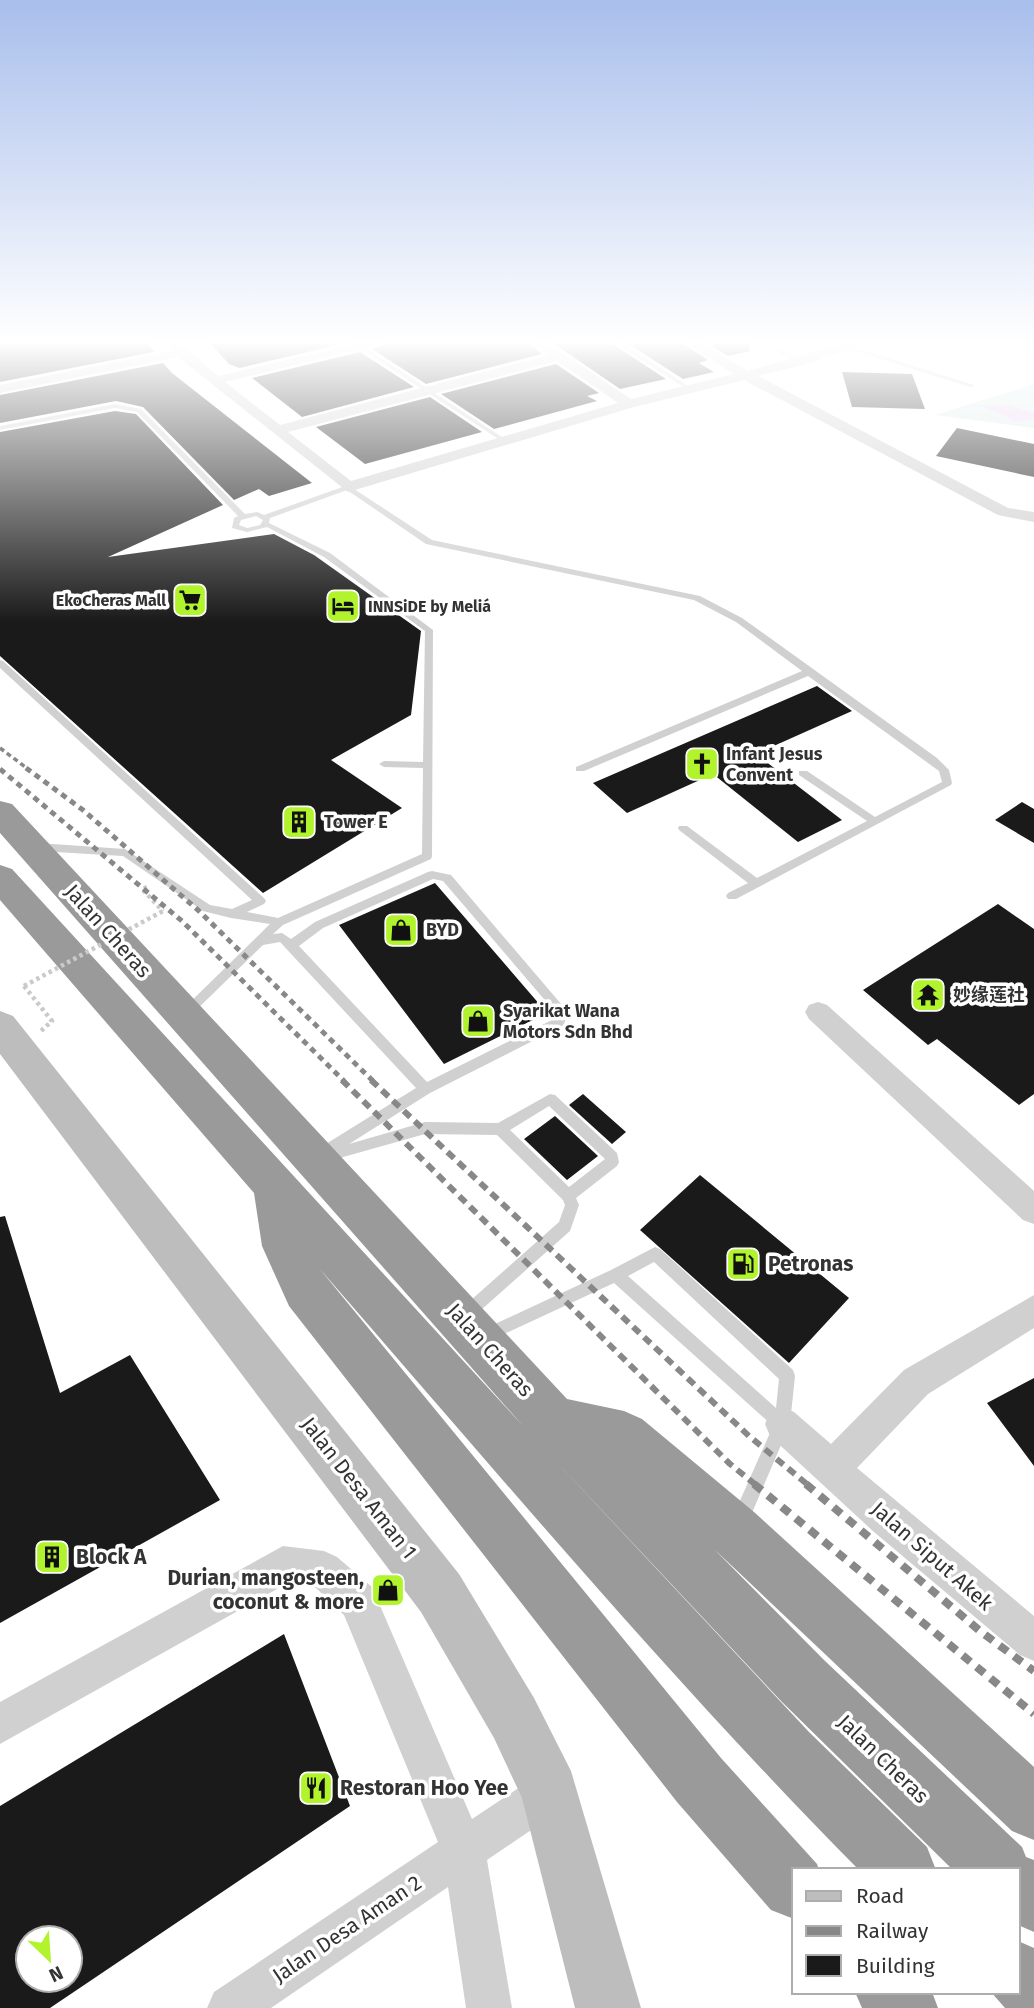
<svg xmlns="http://www.w3.org/2000/svg" width="1034" height="2008" viewBox="0 0 1034 2008" font-family="'Fira Sans','Noto Sans SC',sans-serif">
<rect width="100%" height="100%" fill="#fff"/>
<path fill="#daebe9" d="M1034,384V428L935,415Z"/>
<path fill="#e9ccf0" d="M980,405L1010,406L1034,413V419L1016,421Z"/>
<path fill="#1a1a1a" fill-rule="evenodd" d="M0,341H146L154,352L0,382Z
M208,341H355L239,368L229,364Z
M394,341H527L542,354L426,384L372,349Z
M550,341H608L666,379L620,389Z
M624,341H679L708,360L699,363L714,372L683,379Z
M704,341H749L750,351L728,356Z
M360,352L414,387L302,417L252,378Z
M163,363L172,373L312,483L269,496L259,489L234,500L143,407L116,401L0,423V395Z
M556,364L599,393L587,396L597,401L494,429L441,394Z
M842,372L912,374L925,409L852,407Z
M430,397L482,432L365,464L316,427Z
M115,411L136,414L223,505L108,557L274,534L314,555L421,631L411,715L331,760L402,808L263,893L0,656V432Z
M957,428L1034,444V477L936,456Z
M817,686L852,711L756,754L842,820L798,842L713,774L627,813L593,783Z
M1022,802L1034,809V843L995,820Z
M435,883L547,1013L444,1064L339,925Z
M998,904L1034,929V1094L1019,1105L937,1039L928,1045L863,990Z
M583,1094L626,1132L612,1144L569,1105Z
M555,1116L598,1156L567,1180L524,1139Z
M700,1175L849,1298L789,1363L640,1230Z
M5,1216L60,1393L130,1355L220,1500L0,1623V1217Z
M1034,1378V1466L987,1403Z
M284,1634L350,1806L50,2008H0V1806ZM28,1938H70V1980H28Z"/>
<g fill="none" stroke-linecap="round" stroke-linejoin="round">
<path stroke="#cacaca" stroke-width="4.5" stroke-dasharray="3.5 3.5" stroke-linecap="butt" d="M147,887L142,889L163,911
M24,986L52,1021L41,1031"/>
<path fill="#d0d0d0" fill-rule="evenodd" d="M611,341H619L693,389L688,390Z
M760,341H768L802,362L797,363Z
M361,345L363,346L508,441L503,442L359,348Z
M847,345L974,385L975,386L970,387L845,348Z
M115,404L141,409L245,514L257,512L264,515L348,485L432,540L700,596L742,618L937,758L949,770L952,783L951,785L736,899H728L726,896L728,893L748,883L679,830L678,828L679,826H687L757,878L867,821L799,775V771H807L875,817L942,782L939,771L808,676L584,771H576V767L802,671L736,622L694,600L426,544L347,490L270,518L269,523L330,553L433,630L432,856L431,859L283,925L273,934L282,933L291,939L315,922L428,872L432,871L451,875L567,1011L564,1025L430,1093L349,1144L425,1122L498,1123L550,1094L555,1095L617,1153L619,1162L617,1166L576,1198L579,1205L570,1231L472,1318L467,1320L462,1318L459,1313L462,1308L559,1222L565,1205L563,1200L497,1135L425,1134L329,1161L313,1160L311,1156L313,1152L416,1088L280,942L263,945L189,1017H181L179,1014L181,1011L270,924L231,918L203,911L123,856L38,851L33,847L38,843L125,849L210,905L232,909L252,900L0,668V660L3,661L264,898L266,901L264,904L247,912L278,918L422,854L423,768L384,767L379,764L384,761L423,762L425,631L324,557L267,527L247,532L232,528L234,518L238,516L137,412L115,408L0,430V426ZM256,516L263,520L260,525L247,528L239,525L241,520ZM433,879L443,881L555,1012L554,1019L427,1082L299,946L323,928ZM549,1106L605,1159L569,1187L510,1130Z
M655,1247L660,1249L793,1370L795,1376L790,1424L746,1527L740,1530L734,1527L731,1521L773,1426L614,1283L487,1342L482,1340L479,1335L482,1330L611,1270ZM654,1262L779,1379L776,1408L628,1276Z"/>
<path fill="#d0d0d0" fill-rule="evenodd" d="M165,341H178L218,376L368,341H392L225,382L280,425L548,355L530,341H545L631,399L734,374L682,341H698L748,371L851,341H871L804,365L758,376L1008,508L1034,512V522L998,515L744,380L634,407L348,492L178,357L0,393V385L172,351ZM557,361L618,403L351,481L288,432Z
M818,1002L827,1005L1034,1191V1224L1023,1220L809,1019L805,1012L809,1005Z
M1034,1295V1328L928,1394L857,1468L1034,1616V1661L1020,1655L874,1532L770,1436L765,1424L770,1412L782,1407L794,1412L831,1444L904,1370Z
M283,1546L324,1551L337,1557L372,1587L472,1819L535,1777L550,1771L565,1777L571,1792L565,1807L487,1860L512,2008H466L448,1887L271,2008H207L214,1992L438,1842L344,1615L316,1588L286,1584L0,1744V1702Z"/>
<path fill="#bdbdbd" fill-rule="evenodd" d="M0,1011L13,1016L459,1574L534,1698L571,1771L641,2008H575L522,1798L494,1738L421,1612L0,1054Z"/>
<path fill="#9a9a9a" fill-rule="evenodd" d="M0,801L12,804L567,1399L624,1411L642,1419L754,1512L1034,1767V1840L1012,1831L714,1549L824,1660L1022,1847L1026,1857L1034,1860V1932L1018,1925V1870H953L782,1702L551,1456L809,1732L927,1847L936,1870H859C669,1678 496,1471 319,1268L721,1758L817,1864L819,1870H794V1919L771,1910L677,1802L289,1306L262,1246L254,1193L0,900V865L12,869L524,1427L0,833Z
M1018,1941L1034,1948V2008H1005L991,1992H1018Z
M855,1992H932L938,2008H862Z"/>
<path stroke="#888" stroke-width="3.5" stroke-dasharray="5 3.5" stroke-linecap="butt" d="M0,748L28,769"/>
<path stroke="#888" stroke-width="5" stroke-dasharray="6 5" stroke-linecap="butt" d="M26,768L83,810L199,911L373,1081
M0,769L182,921L344,1081"/>
<path stroke="#888" stroke-width="6" stroke-dasharray="9 6" stroke-linecap="butt" d="M342,1080L730,1464L756,1485
M371,1080L749,1436L808,1485"/>
<path stroke="#888" stroke-width="8" stroke-dasharray="10 8" stroke-linecap="butt" d="M754,1484L1034,1714
M806,1484L980,1631L1034,1671"/>
<path stroke="#cacaca" stroke-width="4.5" stroke-dasharray="3.5 3.5" stroke-linecap="butt" d="M24,986L163,911"/>
</g>
<linearGradient id="sky" x2="0" y2="1"><stop stop-color="#a8beeb"/><stop offset="0.55" stop-color="#fff"/><stop offset="1" stop-color="#fff" stop-opacity="0"/></linearGradient>
<rect width="1034" height="622" fill="url(#sky)"/>
<defs>
<g id="supermarket-square" transform="scale(1.75)"><rect x="-9" y="-9" width="18" height="18" rx="4" fill="#b1f32c" stroke="#fff"/><path d="M-6-5.5h2.5l.6 2H6L4.5 2H-2.5L-4.4-4H-6ZM-1.5 3.2a1.3 1.3 0 1 0 .1 0ZM3 3.2a1.3 1.3 0 1 0 .1 0Z" fill="#111"/></g>
<g id="hotel-square" transform="scale(1.75)"><rect x="-9" y="-9" width="18" height="18" rx="4" fill="#b1f32c" stroke="#fff"/><path d="M-6-4.5h1.5V1H6V5H4.5V3h-9V5H-6ZM-4 0a1.8 1.8 0 1 1 3.6 0ZM.5 0V-2.5h3Q6-2.5 6 0Z" fill="#111"/></g>
<g id="church-square" transform="scale(1.75)"><rect x="-9" y="-9" width="18" height="18" rx="4" fill="#b1f32c" stroke="#fff"/><path d="M-1.2-6h2.4v3.5h3.3v2.4h-3.3V6h-2.4V-.1h-3.3v-2.4h3.3Z" fill="#111"/></g>
<g id="building-square" transform="scale(1.75)"><rect x="-9" y="-9" width="18" height="18" rx="4" fill="#b1f32c" stroke="#fff"/><path d="M-4-6H4V6H1V3H-1V6H-4ZM-2.5-4.3h1.7v1.8h-1.7ZM.8-4.3h1.7v1.8H.8ZM-2.5-1h1.7V.8h-1.7ZM.8-1h1.7V.8H.8Z" fill="#111"/></g>
<g id="shop-square" transform="scale(1.75)"><rect x="-9" y="-9" width="18" height="18" rx="4" fill="#b1f32c" stroke="#fff"/><path d="M-5-2.5h2.3a2.7 3.5 0 0 1 5.4 0H5L5.5 6h-11ZM-1.5-2.5h3a1.5 2.3 0 0 0-3 0Z" fill="#111"/></g>
<g id="temple-square" transform="scale(1.75)"><rect x="-9" y="-9" width="18" height="18" rx="4" fill="#b1f32c" stroke="#fff"/><path d="M0-6L5-2H3V0L6.5 2.5H4V6H1.5V3h-3V6H-4V2.5H-6.5L-3 0V-2H-5Z" fill="#111"/></g>
<g id="fuel-square" transform="scale(1.75)"><rect x="-9" y="-9" width="18" height="18" rx="4" fill="#b1f32c" stroke="#fff"/><path d="M-5.5-6h7V0h2V4h1.3V-2.5L3-4.5l.8-.8L6-3V5H2.5V1h-1V6h-7ZM-4.2-4.7v3.2H.2V-4.7Z" fill="#111"/></g>
<g id="restaurant-square" transform="scale(1.75)"><rect x="-9" y="-9" width="18" height="18" rx="4" fill="#b1f32c" stroke="#fff"/><path d="M-5-6h1v4h1v-4h1v4h1v-4h1v5L-1.5 .5V6h-2V.5L-5-1ZM5-6V6H3V1.5H1.5Q1.5-4 5-6Z" fill="#111"/></g>
</defs>
<g fill-rule="evenodd">
<use href="#supermarket-square" x="190" y="600"/>
<use href="#hotel-square" x="343" y="606"/>
<use href="#church-square" x="702" y="764"/>
<use href="#building-square" x="299" y="822"/>
<use href="#shop-square" x="401" y="930"/>
<use href="#temple-square" x="928" y="995"/>
<use href="#shop-square" x="478" y="1021"/>
<use href="#fuel-square" x="743" y="1264"/>
<use href="#building-square" x="52" y="1557"/>
<use href="#shop-square" x="388" y="1590"/>
<use href="#restaurant-square" x="316" y="1788"/>
</g>
<g text-anchor="middle" dominant-baseline="central" stroke-width="7" stroke-linejoin="round" paint-order="stroke">
<g font-size="16" font-weight="bold" fill="#333" stroke="#fff" text-anchor="end">
<text x="166" y="600">EkoCheras Mall</text>
<text x="368" y="606" text-anchor="start">INNSiDE by Meliá</text>
</g>
<g font-size="18" font-weight="bold" fill="#333" stroke="#fff" text-anchor="start">
<text x="726" y="754">Infant Jesus<tspan x="726" dy="21">Convent</tspan></text>
<text x="324" y="822">Tower E</text>
<text x="426" y="930">BYD</text>
<text x="953" y="995">妙缘莲社</text>
<text x="503" y="1011">Syarikat Wana<tspan x="503" dy="21">Motors Sdn Bhd</tspan></text>
</g>
<g font-size="21" fill="#333" stroke="#fff">
<text transform="translate(108 931) rotate(48)">Jalan Cheras</text>
<text transform="translate(490 1350) rotate(48)">Jalan Cheras</text>
<text transform="translate(359 1488) rotate(52)">Jalan Desa Aman 1</text>
<text transform="translate(932 1556) rotate(41)">Jalan Siput Akek</text>
<text transform="translate(883 1759) rotate(44)">Jalan Cheras</text>
<text transform="translate(347 1929) rotate(-34)">Jalan Desa Aman 2</text>
</g>
<g font-size="21" font-weight="bold" fill="#333" stroke="#fff" text-anchor="start">
<text x="768" y="1264">Petronas</text>
<text x="76" y="1557">Block A</text>
<text x="364" y="1578" text-anchor="end">Durian, mangosteen,<tspan x="364" dy="24">coconut &amp; more</tspan></text>
<text x="340" y="1788">Restoran Hoo Yee</text>
</g>
</g>
<rect x="792" y="1868" width="228" height="126" fill="#ffffff" stroke="#adadad" stroke-width="2"/>
<rect x="806" y="1891" width="35" height="10" fill="#bdbdbd" stroke="#adadad" stroke-width="2"/>
<text x="856" y="1903" font-size="21" fill="#333333">Road</text>
<rect x="806" y="1926" width="35" height="10" fill="#888888" stroke="#adadad" stroke-width="2"/>
<text x="856" y="1938" font-size="21" fill="#333333">Railway</text>
<rect x="806" y="1955" width="35" height="21" fill="#1a1a1a" stroke="#adadad" stroke-width="2"/>
<text x="856" y="1973" font-size="21" fill="#333333">Building</text>
<g transform="translate(49 1959) rotate(155)"><circle r="33" fill="#ffffff" stroke="#adadad" stroke-width="2"/>
<path d="M0-5L12 26L0 18L-12 26Z" fill="#b1f32c"/>
<text y="-10" font-size="19" font-weight="bold" text-anchor="middle" fill="#333333">N</text>
</g>
</svg>
